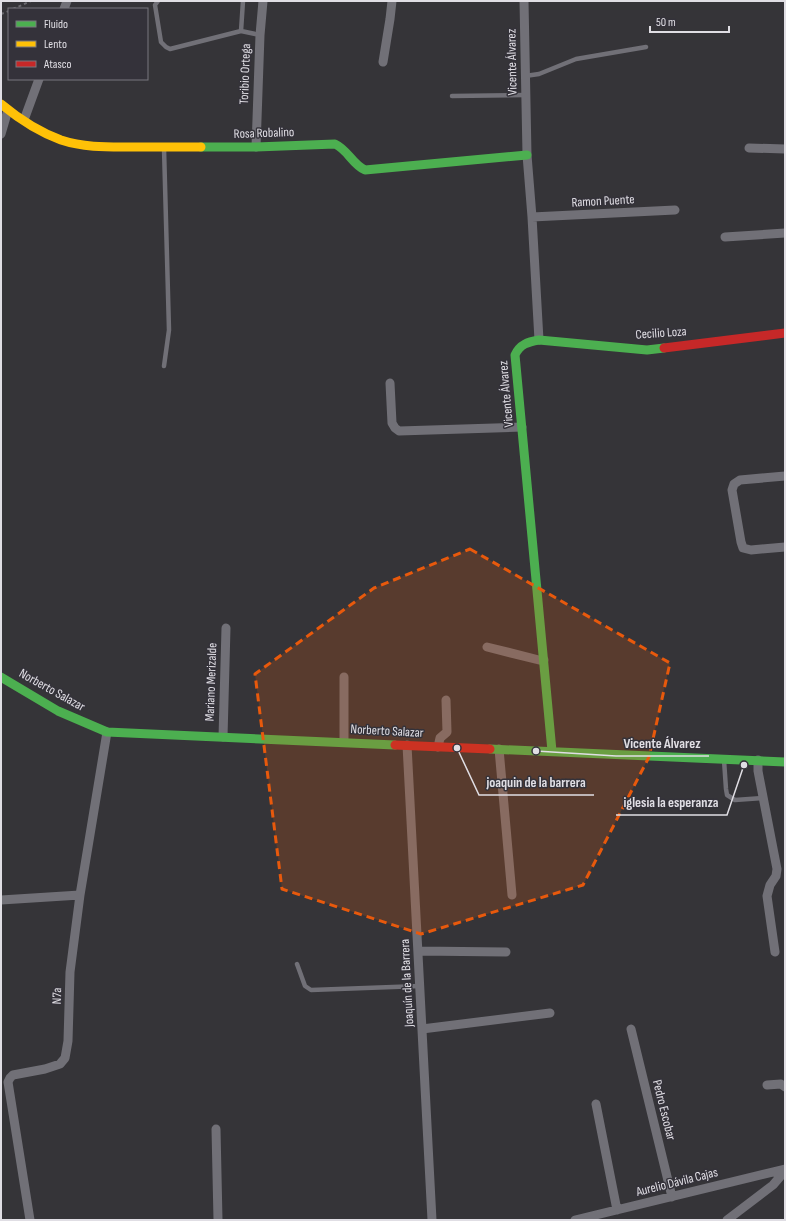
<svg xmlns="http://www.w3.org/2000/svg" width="786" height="1221" viewBox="0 0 786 1221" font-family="'Sofia Sans Condensed',sans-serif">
<rect width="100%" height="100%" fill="#353438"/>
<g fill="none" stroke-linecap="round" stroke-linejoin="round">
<path stroke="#6c6b70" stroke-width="2" stroke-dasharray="3 3" stroke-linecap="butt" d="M13,9L31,1
M1,14L9,11"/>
<path stroke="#717077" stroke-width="4.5" d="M158,1L155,5L161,42L166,47L170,49L241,31
M243,1L241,31L260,35
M525,76L539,74L576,59L646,47
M452,96L526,95
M164,366L169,330L164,148
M724,760L726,789L727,795L735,800L763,798
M297,964L305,986L311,990L420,986"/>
<path stroke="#717077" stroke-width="9" d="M524,1L527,155L532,217L539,340
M64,9L67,1
M383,62L390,19L392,1
M24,120L39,79
M1,134L8,110
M256,147L260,35L263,1
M749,148L785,149
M532,217L675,210
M725,237L785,233
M390,383L392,423L395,428L399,431L522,427
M785,476L740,480L734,484L732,490L741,542L743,548L751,550L785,547
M487,647L539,660H544
M223,737L226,628
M344,742V677
M407,745L432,1220
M438,747L440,738L447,732L446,700
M499,749L512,895
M758,760V771L777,869L776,876L770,885L767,896L775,952
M1,900L80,895
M418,951L506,952
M422,1029L550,1013
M631,1029L672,1197
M767,1085L781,1084L785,1087
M596,1104L617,1210
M216,1129L218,1220
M30,1220L8,1082L10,1078L13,1075L45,1069L60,1064L65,1058L68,1041L70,972L80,895L107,732
M575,1220L785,1169
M727,1220L773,1185L785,1171"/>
<path stroke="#4caf50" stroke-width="9" d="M201,147H256L335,144C348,150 352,164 365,170L527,155
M1,677L58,711L107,732L395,745
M490,749L785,762
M552,751L515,355C520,344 528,342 539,340L647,350L664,348"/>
<path stroke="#ffc107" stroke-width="9" d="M1,104C19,119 39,132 61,140C85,148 109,147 134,147C156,147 179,147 201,147"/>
<path stroke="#c62828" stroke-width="9" d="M664,348L785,333
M395,745L490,749"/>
</g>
<path fill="#e8590c" fill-opacity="0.2" stroke="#e8590c" stroke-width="3" stroke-dasharray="8 5" stroke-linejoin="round" d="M470,549L670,663L649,757L583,885L421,934L282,889L255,674L374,588Z"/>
<g text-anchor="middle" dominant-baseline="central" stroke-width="3" stroke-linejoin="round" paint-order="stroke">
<g font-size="13" fill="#e0dee4" stroke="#34323a">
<text transform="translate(512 62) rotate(-91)">Vicente Álvarez</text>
<text transform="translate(245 74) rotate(-88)">Toribio Ortega</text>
<text transform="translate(264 133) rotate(-2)">Rosa Robalino</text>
<text transform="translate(603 201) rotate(-3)">Ramon Puente</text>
<text transform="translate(661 333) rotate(-4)">Cecilio Loza</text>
<text transform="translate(506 394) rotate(-95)">Vicente Álvarez</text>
<text transform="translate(211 682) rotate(-88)">Mariano Merizalde</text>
<text transform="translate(52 690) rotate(29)">Norberto Salazar</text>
<text transform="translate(387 731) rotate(3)">Norberto Salazar</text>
<text transform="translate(407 983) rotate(-93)">Joaquín de la Barrera</text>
<text transform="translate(57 996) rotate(-88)">N7a</text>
<text transform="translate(664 1110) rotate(76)">Pedro Escobar</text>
<text transform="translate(677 1182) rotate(-14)">Aurelio Dávila Cajas</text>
</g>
</g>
<path fill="none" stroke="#e0dee4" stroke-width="1.5" d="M536 751L616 756H709M457 748L479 795H594M744 765L727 815H616"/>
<g fill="#e0dee4" stroke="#34323a" stroke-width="1.5">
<circle cx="536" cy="751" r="4"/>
<circle cx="457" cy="748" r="4"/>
<circle cx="744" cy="765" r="4"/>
</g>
<g font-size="14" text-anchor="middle" font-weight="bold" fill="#e0dee4" stroke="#34323a" stroke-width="3" stroke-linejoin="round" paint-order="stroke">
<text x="662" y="748">Vicente Álvarez</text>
<text x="536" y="787">joaquin de la barrera</text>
<text x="671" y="807">iglesia la esperanza</text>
</g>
<rect width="786" height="1221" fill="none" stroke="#e0dee4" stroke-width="4"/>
<rect x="8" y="8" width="140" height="72" fill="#34323a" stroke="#79777e"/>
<rect x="16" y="21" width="20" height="6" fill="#4caf50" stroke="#79777e"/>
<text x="44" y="28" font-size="12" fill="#e0dee4">Fluido</text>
<rect x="16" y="41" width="20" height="6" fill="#ffc107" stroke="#79777e"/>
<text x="44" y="48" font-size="12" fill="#e0dee4">Lento</text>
<rect x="16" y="61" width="20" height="6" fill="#c62828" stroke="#79777e"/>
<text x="44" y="68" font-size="12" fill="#e0dee4">Atasco</text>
<path d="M650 26v6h79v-6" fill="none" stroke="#e0dee4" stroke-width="2"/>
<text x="656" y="26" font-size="12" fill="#e0dee4" stroke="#34323a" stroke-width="3" paint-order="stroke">50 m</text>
</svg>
